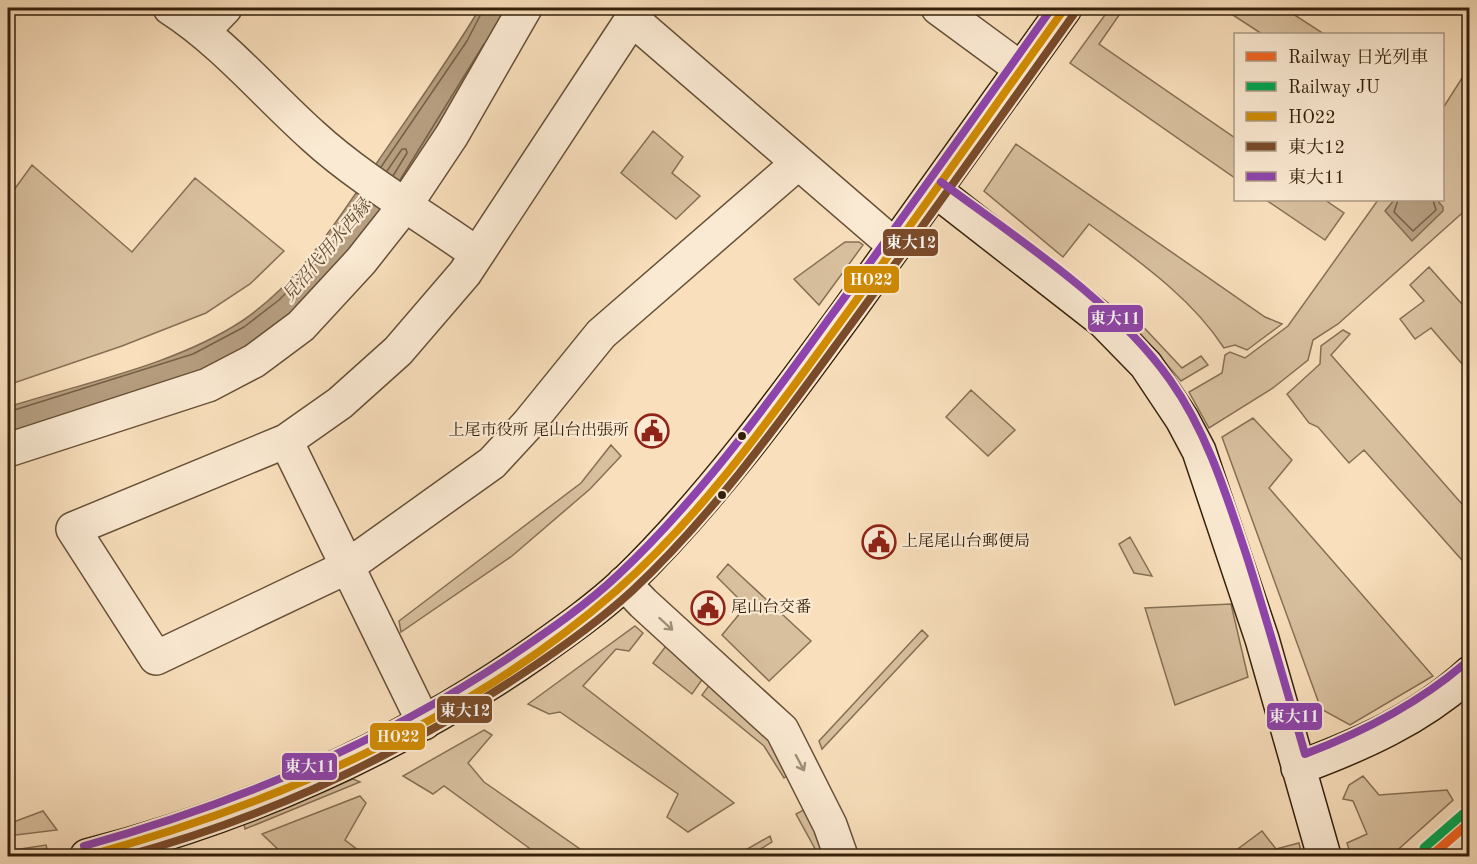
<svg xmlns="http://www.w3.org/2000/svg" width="1477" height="864" viewBox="0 0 1477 864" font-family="'Old Standard TT','Noto Serif JP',serif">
<rect width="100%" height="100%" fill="#f9dfbc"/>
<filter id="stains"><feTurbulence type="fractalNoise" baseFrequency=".00333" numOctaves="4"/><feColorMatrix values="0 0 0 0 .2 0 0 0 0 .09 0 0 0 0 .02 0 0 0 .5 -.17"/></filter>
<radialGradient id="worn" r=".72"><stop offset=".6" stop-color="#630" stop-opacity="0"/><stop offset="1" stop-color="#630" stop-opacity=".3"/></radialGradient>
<path fill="#d8bf9e" stroke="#867054" stroke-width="1.5" d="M1110,8H1124L1099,44L1235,138V178L1070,63Z
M1222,8H1284L1324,34H1262Z
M1469,67V207L1338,324L1313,340L1308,360L1273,388L1209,428L1189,392L1222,373L1225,355L1230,352L1245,358L1288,326L1378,200H1442L1443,108Z
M653,131L683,157L672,173L700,196L676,219L621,173Z
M1016,144L1265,317L1282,324L1247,350L1235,345L1224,348C1191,297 1137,260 1089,224L1063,257L984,191Z
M32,165L132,252L195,178L284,251L250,284L206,313L122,346L8,385V198Z
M1266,200H1325L1344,213L1325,240Z
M845,242H859L863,245L819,305L794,279Z
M1429,267L1469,312V372L1431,328L1415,339L1400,319L1424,301L1410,285Z
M1134,317L1182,368L1201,356L1208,365L1181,381L1128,319Z
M1343,330L1350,334L1331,355L1469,512V568L1364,450L1349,463L1318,427L1309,423L1287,394L1320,364L1321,346Z
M971,390L1015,430L988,456L946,417Z
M1253,418L1292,460L1269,488L1433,676L1350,725L1321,709L1222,437Z
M611,445L621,456L590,489L512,556L401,632L399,621L581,483Z
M1130,537L1152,576L1134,573L1119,544Z
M728,564L811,641L769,681L722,635L746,606L717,577Z
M1231,604L1248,677L1175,705L1145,608Z
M635,626L643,633L629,651L616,649L583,686L734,803L688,832L667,817L678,794L560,712L549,714L528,704Z
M922,630L928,636L822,749L819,741Z
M666,646L704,677L692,694L653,663Z
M710,684L775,741L791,773L784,778L764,746L702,695Z
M484,730L492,735L468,763L484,782L590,856H540L444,786L433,794L403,776Z
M1363,776L1379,795L1447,790L1453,800L1391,856H1351L1347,843L1367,834L1353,801L1343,799L1349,785Z
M353,779L360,782L245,829L244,824Z
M360,796L366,803L345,840L366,856H285L262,834Z
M807,808L828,856H819L796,814Z
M43,811L57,830L8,836V824Z
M1262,831L1276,849L1299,843L1302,856H1232L1231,854Z
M770,836L772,842L749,856H735Z
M46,845L47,849L8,855V851Z"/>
<path fill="#b69e80" stroke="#826c51" stroke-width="1.5" d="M480,8H513L403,187L322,292L210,374L8,437V407C83,383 175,365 242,321C302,280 333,225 374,167C410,114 447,63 480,8Z
M1394,200H1437L1443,207V211L1412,241L1385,211Z"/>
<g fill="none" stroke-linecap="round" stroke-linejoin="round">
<path stroke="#766046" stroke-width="1.5" d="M381,167L467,41L484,8
M387,171L402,149H406L407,153L393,176
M400,180L484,44
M1398,200L1394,212L1413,231L1436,210L1433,200
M8,412L193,354L244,327L279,300L316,263L361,197"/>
<g stroke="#665037" stroke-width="36">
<path id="street" d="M170,8C224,43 265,93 313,136C361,180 424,216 477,254
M938,8L1021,69
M204,30L225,8
M798,163L601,334L528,424L492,463L345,568L156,658L73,529L286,441L340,403L398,351L465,273L632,19L895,246
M286,441L424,723
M8,450L208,385L254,361L301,326L361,261L406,204L452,135L525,8
M624,583L643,603L782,730L830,825L841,856"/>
</g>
<g stroke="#35210b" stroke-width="36">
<path id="secondary" d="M935,190L1103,321L1146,365L1182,419L1199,451L1262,639L1324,856
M1298,768C1360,745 1420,719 1470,673
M87,856C246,816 402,746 536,652C567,630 598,608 626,582C711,499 781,403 851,307C923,208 994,108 1065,8"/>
</g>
<use href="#street" stroke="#fbead3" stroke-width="33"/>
<use href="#secondary" stroke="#fbead3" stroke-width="33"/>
<g stroke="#fbead3" stroke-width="12">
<path id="bus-1" d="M87,856C275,804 467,721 616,591C699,518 766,424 831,335C910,227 987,117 1065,8"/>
</g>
<g stroke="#fbead3" stroke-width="12">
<path id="bus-2" d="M125,856C266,818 400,755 522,674C560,649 598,622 632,591C713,515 779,423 844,334C922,228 998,121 1074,14"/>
</g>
<g stroke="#fbead3" stroke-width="12">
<path id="bus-3" d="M941,182C1018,239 1114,301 1170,380C1207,432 1226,494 1246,554C1267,620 1286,687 1305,754C1363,732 1416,705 1463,665
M84,846C234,804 376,746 507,659C545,633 584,607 618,575C698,500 764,409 828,320C904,217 978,112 1052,8"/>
</g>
<use href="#bus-1" stroke="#d08b02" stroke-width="8"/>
<use href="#bus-2" stroke="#7a4b2a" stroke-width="8"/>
<use href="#bus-3" stroke="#8e44ad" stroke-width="8"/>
<g stroke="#fbead3" stroke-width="14">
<path id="rail-1" d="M1431,856L1470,822"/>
</g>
<g stroke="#fbead3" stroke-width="14">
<path id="rail-2" d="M1424,848L1463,814"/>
</g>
<use href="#rail-1" stroke="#f26522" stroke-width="9"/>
<use href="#rail-2" stroke="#00a651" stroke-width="9"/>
</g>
<defs><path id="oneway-shaft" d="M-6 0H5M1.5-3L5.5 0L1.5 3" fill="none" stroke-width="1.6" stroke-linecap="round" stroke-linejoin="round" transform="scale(1.5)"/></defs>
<g stroke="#a29079">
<use href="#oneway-shaft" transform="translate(666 624) rotate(42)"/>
<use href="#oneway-shaft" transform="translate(800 763) rotate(62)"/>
</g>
<defs>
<g id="civic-ring" transform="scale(1.725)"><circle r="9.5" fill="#fbead3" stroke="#8f2418" stroke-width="1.5"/><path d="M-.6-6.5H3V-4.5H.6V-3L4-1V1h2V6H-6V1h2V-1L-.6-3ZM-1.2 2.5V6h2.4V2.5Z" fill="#8f2418"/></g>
</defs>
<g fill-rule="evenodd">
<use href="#civic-ring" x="652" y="431"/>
<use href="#civic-ring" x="879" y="542"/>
<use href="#civic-ring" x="708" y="608"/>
</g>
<g fill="#35210b" stroke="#fbead3" stroke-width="2">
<circle cx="742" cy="436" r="5"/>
<circle cx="722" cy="495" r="5"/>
</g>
<g text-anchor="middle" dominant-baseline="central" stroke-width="4.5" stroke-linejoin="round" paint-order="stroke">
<g font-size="16" fill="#35210b" stroke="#fbead3" text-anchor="start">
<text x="629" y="431" text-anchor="end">上尾市役所 尾山台出張所</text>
<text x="902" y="542">上尾尾山台郵便局</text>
<text x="731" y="608">尾山台交番</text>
</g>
<g font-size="18" font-style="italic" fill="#624d34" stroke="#fbead3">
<text transform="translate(327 251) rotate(-50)">見沼代用水西縁</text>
</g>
</g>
<g stroke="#fbead3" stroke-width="2">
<rect x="882" y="228" width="57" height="29" rx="6" fill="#7a4b2a"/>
<rect x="843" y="265" width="57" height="29" rx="6" fill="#d08b02"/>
<rect x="1087" y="304" width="57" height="29" rx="6" fill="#8e44ad"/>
<rect x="436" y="695" width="57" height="29" rx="6" fill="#7a4b2a"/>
<rect x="1266" y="702" width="57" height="29" rx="6" fill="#8e44ad"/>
<rect x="369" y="722" width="57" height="29" rx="6" fill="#d08b02"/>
<rect x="281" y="752" width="57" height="29" rx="6" fill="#8e44ad"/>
</g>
<g font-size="16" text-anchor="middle" font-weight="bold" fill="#fff">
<text x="911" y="248">東大12</text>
<text x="871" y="285">HO22</text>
<text x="1115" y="324">東大11</text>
<text x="465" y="716">東大12</text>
<text x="1294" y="722">東大11</text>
<text x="398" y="742">HO22</text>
<text x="310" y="772">東大11</text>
</g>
<rect width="1477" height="864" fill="none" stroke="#f9dfbc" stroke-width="30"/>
<rect x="9" y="9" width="1459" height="846" fill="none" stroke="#35210b" stroke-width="3"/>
<rect x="15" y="15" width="1447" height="834" fill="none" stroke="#35210b" stroke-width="1.5"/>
<rect x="1234" y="33" width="210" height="168" fill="#fbead3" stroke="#ac9a83" stroke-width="1.5"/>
<rect x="1246" y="52" width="30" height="9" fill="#f26522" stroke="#ac9a83" stroke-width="1.5"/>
<text x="1288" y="63" font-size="18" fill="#35210b">Railway 日光列車</text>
<rect x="1246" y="82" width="30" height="9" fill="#00a651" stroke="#ac9a83" stroke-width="1.5"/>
<text x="1288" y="93" font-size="18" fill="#35210b">Railway JU</text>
<rect x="1246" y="112" width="30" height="9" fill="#d08b02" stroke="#ac9a83" stroke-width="1.5"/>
<text x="1288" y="123" font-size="18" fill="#35210b">HO22</text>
<rect x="1246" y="142" width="30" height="9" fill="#7a4b2a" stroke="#ac9a83" stroke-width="1.5"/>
<text x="1288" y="153" font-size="18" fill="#35210b">東大12</text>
<rect x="1246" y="172" width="30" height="9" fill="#8e44ad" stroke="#ac9a83" stroke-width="1.5"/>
<text x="1288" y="183" font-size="18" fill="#35210b">東大11</text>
<rect width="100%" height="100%" filter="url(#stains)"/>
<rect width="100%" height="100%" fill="url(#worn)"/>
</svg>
